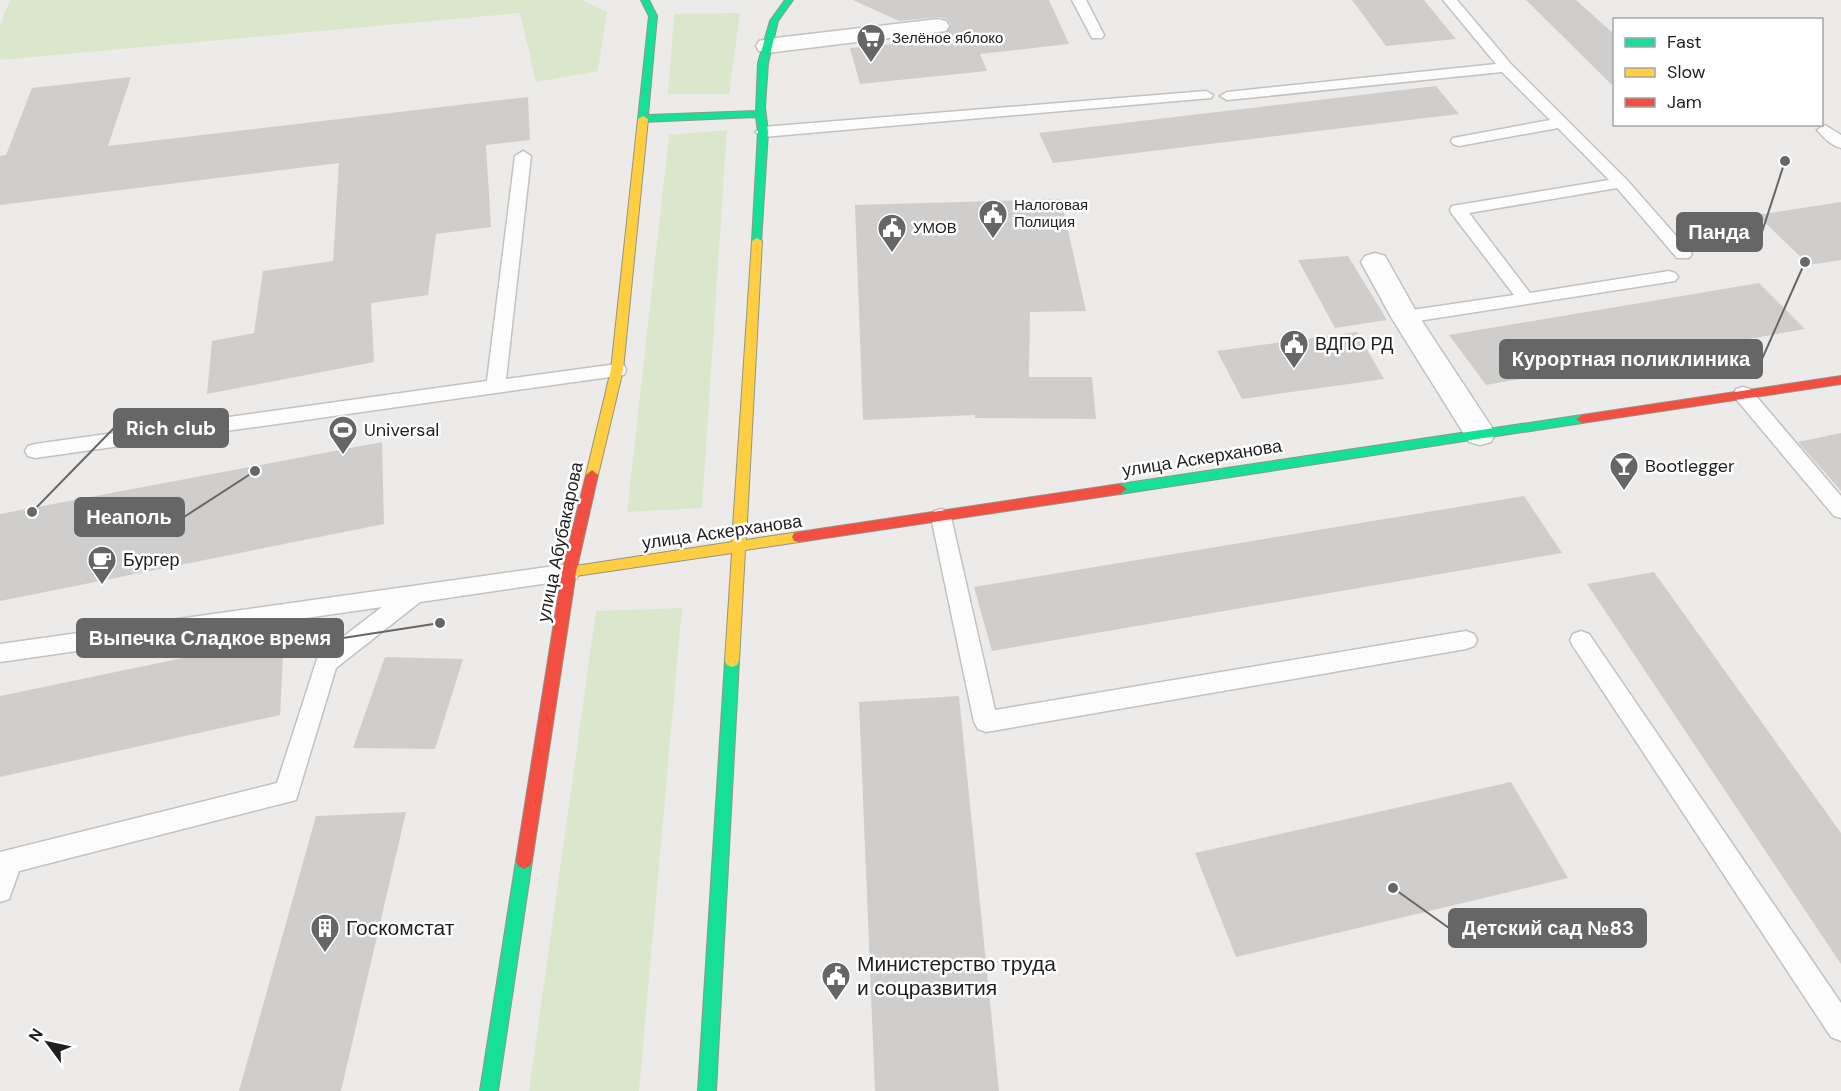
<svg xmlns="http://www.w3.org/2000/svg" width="1841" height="1091" viewBox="0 0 1841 1091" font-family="'DM Sans',sans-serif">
<rect width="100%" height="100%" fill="#edebe9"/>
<path fill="#dbe7cb" d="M10,0H582L607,12L598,71L536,82L520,13L0,60V25Z
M740,13L729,94H668L674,14Z
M727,130L702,508L627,512L669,135Z
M682,608L639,1091H529L596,611Z"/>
<path fill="#d0cecc" d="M853,0H1049L1069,44L980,54L987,71L860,84L850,48L937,40L929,35L946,33L951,25L947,19L939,17L899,21Z
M1352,0H1424L1456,39L1386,46Z
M1526,0H1576L1614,34V87Z
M131,77L108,146L528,97L530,140L486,145L491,227L436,234L428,295L371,303L374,362L207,394L212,341L254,333L263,271L333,261L339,163L0,205V156L6,155L32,88Z
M1436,86L1459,114L1053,163L1039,133Z
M1061,199L1086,311L1030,312L1029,377H1092L1096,419L975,418V415L863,420L855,205Z
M1841,202V260L1809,265L1757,215Z
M1348,256L1387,320L1335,328L1298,260Z
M1759,283L1805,329L1486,385L1449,335Z
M1357,332L1384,379L1242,399L1217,351Z
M1841,433V491L1798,442Z
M382,442L384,524L0,601V514Z
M1524,496L1562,553L992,651L974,587Z
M1654,572L1841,833V964L1587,584Z
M284,637L280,715L0,777V696Z
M385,657L463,659L435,749L353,748Z
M959,696L999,1091H875L859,702Z
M1511,782L1568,878L1236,957L1195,853Z
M406,812L341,1091H239L316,816Z"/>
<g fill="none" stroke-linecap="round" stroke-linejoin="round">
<g stroke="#c3c2c1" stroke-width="3">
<path id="lane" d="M1072,0H1086L1104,35L1102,38H1092Z
M1443,0H1457L1511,64L1627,180L1692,254L1689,258H1677L1617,188L1469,213L1530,293L1669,271L1675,273L1678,277L1675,281L1405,323L1399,321L1396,317L1399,313L1405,311L1514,295L1452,214L1450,210L1452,206L1609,180L1558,128L1459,146L1453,144L1451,141L1453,138L1550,120L1502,72L1227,100L1220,96L1227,92L1496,64Z
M1206,91L1213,95L1211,98L763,137L755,132L763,127Z
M1825,125L1841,135V148C1832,146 1823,137 1817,130Z
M523,151L531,156L506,379L617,364L624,365L626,370L624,375L35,458L28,456L25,451L28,446L35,444L487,381L515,156Z
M1743,387L1750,389L1841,496V518L1834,516L1736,399L1734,394L1736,389Z
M941,509L948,511L951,517L995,710L1466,631L1474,634L1477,640L1474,646L1466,649L986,732L978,729L974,722L931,517L934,511Z
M569,564L577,566L580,572L577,578L569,580L420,602L336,668L296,800L19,871L9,899L0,902V852L277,783L318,656L382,607L0,662V644Z
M1581,631L1589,634L1841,1003V1041L1831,1037L1573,646L1570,640L1573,634Z"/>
</g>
<g stroke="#c3c2c1" stroke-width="3">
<path id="street" d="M938,19L946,21L949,26L946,31L767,53L759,51L756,46L759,41L767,39Z
M1375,253L1385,256L1418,315L1491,426L1495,434L1491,442L1480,445L1469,442L1391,317L1361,262L1365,256Z"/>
</g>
<g stroke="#949583" stroke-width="2">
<path id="fast" d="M641,0H649L657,16L648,115L756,111L758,63L770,21L785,0H793L778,21L768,63L765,107L768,132L761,243L757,244L752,241L758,132L756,117L643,122L638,119L649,16Z
M1582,415L1588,419L1582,423L1120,494L1113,489L1120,484Z
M732,655L737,657L739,661L716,1091H698L725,661L727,657Z
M524,853L530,856L532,861L498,1091H480L516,861L518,856Z"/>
</g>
<g stroke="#949583" stroke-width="2">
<path id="slow" d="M643,116L648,119L623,370L598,475L592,480L586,475L611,370L638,119Z
M757,238L762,241L746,540L799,532L804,533L806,537L804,541L799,542L745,550L739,661L737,665L732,667L727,665L725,661L732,553L569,577L564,576L562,572L564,568L569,567L732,542L752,241Z"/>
</g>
<g stroke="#949583" stroke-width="2">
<path id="jam" d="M1841,376V384L1582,423L1576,419L1582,415Z
M592,470L598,475L576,572L532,861L530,866L524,869L518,866L516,861L562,572L586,475Z
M1120,484L1127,489L1120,494L799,542L794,541L792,537L794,533L799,532Z"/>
</g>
<use href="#lane" fill="#fcfcfc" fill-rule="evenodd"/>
<use href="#street" fill="#fcfcfc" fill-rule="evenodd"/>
<use href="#fast" fill="#16e098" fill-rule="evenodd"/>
<use href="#slow" fill="#ffcf43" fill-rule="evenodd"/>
<use href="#jam" fill="#f24e42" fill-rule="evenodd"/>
</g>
<defs>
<g id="supermarket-pin" transform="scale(1.5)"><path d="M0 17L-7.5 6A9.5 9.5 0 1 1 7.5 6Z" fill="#676666" stroke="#fff"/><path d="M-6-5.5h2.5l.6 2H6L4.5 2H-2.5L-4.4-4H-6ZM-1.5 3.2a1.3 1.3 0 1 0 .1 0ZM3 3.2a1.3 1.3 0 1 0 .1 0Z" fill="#fff"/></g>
<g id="civic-pin" transform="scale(1.5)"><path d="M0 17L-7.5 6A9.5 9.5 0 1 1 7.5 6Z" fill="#676666" stroke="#fff"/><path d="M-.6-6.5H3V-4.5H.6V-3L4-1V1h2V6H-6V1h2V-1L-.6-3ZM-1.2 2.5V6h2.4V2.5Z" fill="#fff"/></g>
<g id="stadium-pin" transform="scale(1.5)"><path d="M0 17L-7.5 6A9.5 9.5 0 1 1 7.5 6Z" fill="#676666" stroke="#fff"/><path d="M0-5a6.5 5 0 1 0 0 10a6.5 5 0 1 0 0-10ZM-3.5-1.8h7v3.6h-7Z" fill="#fff"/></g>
<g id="bar-pin" transform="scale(1.5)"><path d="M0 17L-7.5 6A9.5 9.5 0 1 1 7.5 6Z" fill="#676666" stroke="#fff"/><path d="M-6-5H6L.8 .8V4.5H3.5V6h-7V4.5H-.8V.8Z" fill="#fff"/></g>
<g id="cafe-pin" transform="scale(1.5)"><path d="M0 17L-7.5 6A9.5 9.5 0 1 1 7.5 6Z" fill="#676666" stroke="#fff"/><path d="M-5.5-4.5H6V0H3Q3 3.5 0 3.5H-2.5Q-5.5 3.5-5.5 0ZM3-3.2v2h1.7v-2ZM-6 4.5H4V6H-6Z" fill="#fff"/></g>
<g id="building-pin" transform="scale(1.5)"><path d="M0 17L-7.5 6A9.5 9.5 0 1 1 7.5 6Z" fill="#676666" stroke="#fff"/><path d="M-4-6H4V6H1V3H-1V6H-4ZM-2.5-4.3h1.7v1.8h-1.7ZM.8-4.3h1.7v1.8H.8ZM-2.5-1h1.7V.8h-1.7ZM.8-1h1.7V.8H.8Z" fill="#fff"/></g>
</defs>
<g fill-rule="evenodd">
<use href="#supermarket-pin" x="871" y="38"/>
<use href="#civic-pin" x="993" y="214"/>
<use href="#civic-pin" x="892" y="228"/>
<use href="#civic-pin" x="1294" y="344"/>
<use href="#stadium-pin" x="343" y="430"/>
<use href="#bar-pin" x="1624" y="466"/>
<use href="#cafe-pin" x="102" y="560"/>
<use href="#building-pin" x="325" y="928"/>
<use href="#civic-pin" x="836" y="976"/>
</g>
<g text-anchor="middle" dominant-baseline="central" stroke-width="5" stroke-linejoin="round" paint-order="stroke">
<g font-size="15" fill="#1f1f1f" stroke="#fff" text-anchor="start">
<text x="892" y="38">Зелёное яблоко</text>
<text x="1014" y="205">Налоговая<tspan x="1014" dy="17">Полиция</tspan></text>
<text x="913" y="228">УМОВ</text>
</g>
<g font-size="18" fill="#1f1f1f" stroke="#fff" text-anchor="start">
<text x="1315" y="344">ВДПО РД</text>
<text x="364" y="430">Universal</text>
<text x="1645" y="466">Bootlegger</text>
<text x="123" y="560">Бургер</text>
</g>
<g font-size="18" fill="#1f1f1f" stroke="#fff">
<text transform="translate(1202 458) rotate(-9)">улица Аскерханова</text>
<text transform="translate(722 532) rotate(-8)">улица Аскерханова</text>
<text transform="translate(560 542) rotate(-78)">улица Абубакарова</text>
</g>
<g font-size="21" fill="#1f1f1f" stroke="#fff" text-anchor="start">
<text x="346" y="928">Госкомстат</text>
<text x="857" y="964">Министерство труда<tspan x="857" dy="24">и соцразвития</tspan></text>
</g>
</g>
<path fill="none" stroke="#676666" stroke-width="2" d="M1785 161L1762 232M1805 262L1762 359M32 512L114 428M255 471L184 517M440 623L343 638M1393 888L1449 928"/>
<g fill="#676666" stroke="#fff" stroke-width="2">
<circle cx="1785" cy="161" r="6"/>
<circle cx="1805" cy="262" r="6"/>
<circle cx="32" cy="512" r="6"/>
<circle cx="255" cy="471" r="6"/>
<circle cx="440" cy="623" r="6"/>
<circle cx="1393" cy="888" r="6"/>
</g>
<g fill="#676666" stroke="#676666" stroke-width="2">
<rect x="1677" y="213" width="85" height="38" rx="6"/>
<rect x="1500" y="340" width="262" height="38" rx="6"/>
<rect x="114" y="409" width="114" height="38" rx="6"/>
<rect x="75" y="498" width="109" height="38" rx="6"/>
<rect x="77" y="619" width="266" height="38" rx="6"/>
<rect x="1449" y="909" width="197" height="38" rx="6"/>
</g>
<g font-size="20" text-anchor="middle" font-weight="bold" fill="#fff">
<text x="1719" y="239">Панда</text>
<text x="1631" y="366">Курортная поликлиника</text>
<text x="171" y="435">Rich club</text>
<text x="129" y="524">Неаполь</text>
<text x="210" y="645">Выпечка Сладкое время</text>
<text x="1548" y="935">Детский сад №83</text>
</g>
<rect x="1613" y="18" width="210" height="108" fill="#ffffff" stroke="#a5a5a5" stroke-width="1.5"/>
<rect x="1625" y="38" width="30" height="9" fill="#16e098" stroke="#a5a5a5" stroke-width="1.5"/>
<text x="1667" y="48" font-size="18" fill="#1f1f1f">Fast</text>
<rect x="1625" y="68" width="30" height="9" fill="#ffcf43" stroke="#a5a5a5" stroke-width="1.5"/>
<text x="1667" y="78" font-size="18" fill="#1f1f1f">Slow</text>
<rect x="1625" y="98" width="30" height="9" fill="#f24e42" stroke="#a5a5a5" stroke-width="1.5"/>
<text x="1667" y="108" font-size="18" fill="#1f1f1f">Jam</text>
<g transform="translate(48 1043) rotate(303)" stroke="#ffffff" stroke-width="4.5" paint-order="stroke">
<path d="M0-4.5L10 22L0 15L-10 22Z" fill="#1f1f1f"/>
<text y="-9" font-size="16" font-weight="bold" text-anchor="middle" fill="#1f1f1f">N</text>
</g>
</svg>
